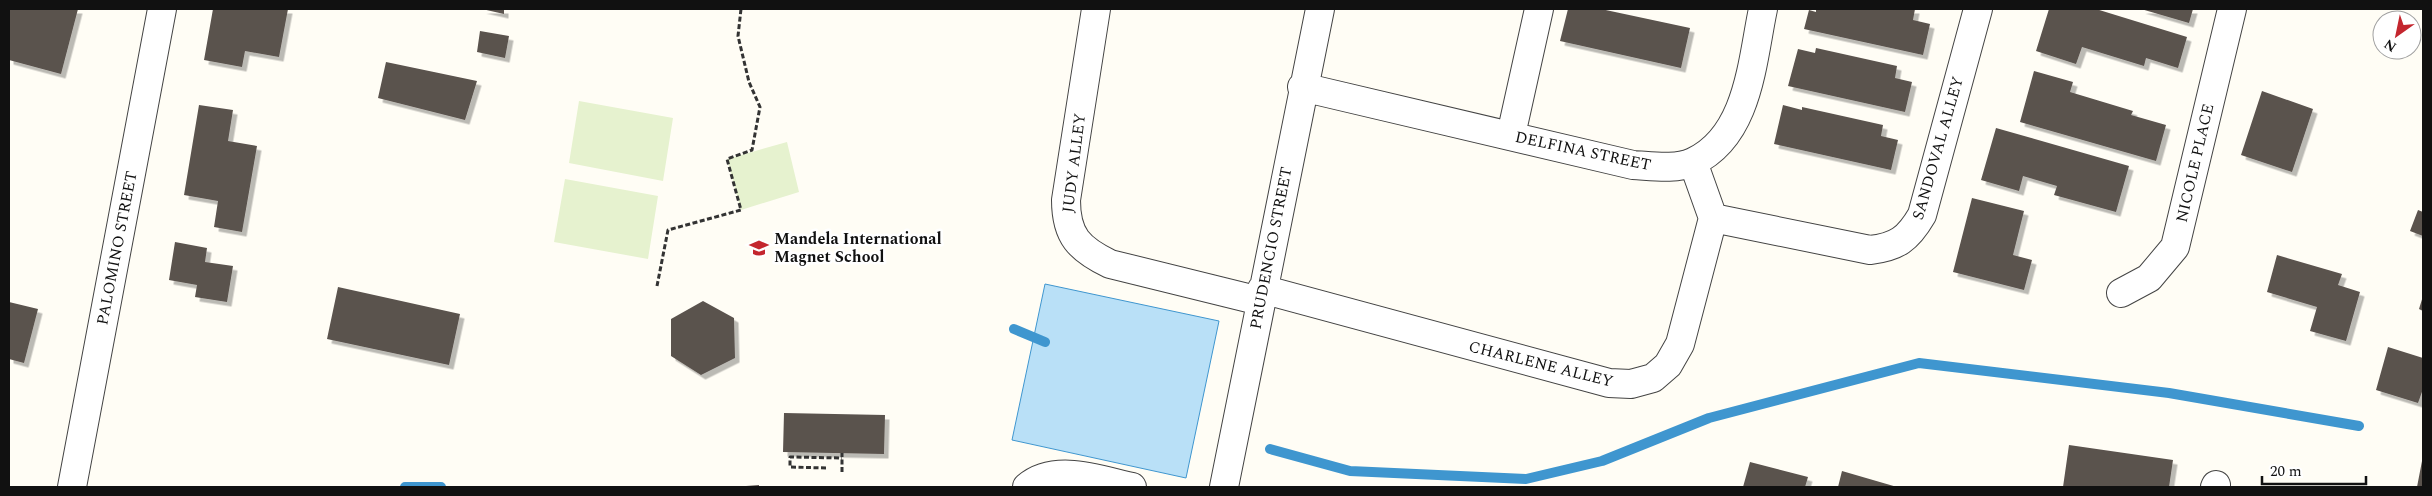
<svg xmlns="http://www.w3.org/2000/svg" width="2432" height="496" viewBox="0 0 2432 496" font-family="Spectral,serif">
<defs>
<filter id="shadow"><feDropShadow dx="4.5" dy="4.5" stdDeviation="0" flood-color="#0004"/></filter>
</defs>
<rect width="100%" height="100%" fill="#fffdf5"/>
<path fill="#e6f2cf" d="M579,101L673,118L663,181L569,163Z
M787,142L799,192L741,210L727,159Z
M565,179L658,196L648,259L554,242Z"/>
<path fill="#b9e0f7" stroke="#3f96cf" d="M1045,284L1219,321L1186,478L1012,440Z"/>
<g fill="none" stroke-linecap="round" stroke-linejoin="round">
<path stroke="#3f96cf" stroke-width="10" d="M1014,329L1045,342
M1270,449L1350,471L1526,479L1602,461L1709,418L1919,363L2169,393L2359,426
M405,487H441"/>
</g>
<path fill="#5a524d" filter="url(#shadow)" d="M9,9H78L61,74L9,60Z
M213,9H288L279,57L245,51L242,67L204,60Z
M482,9H504V14Z
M1568,9H1601L1690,28L1681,68L1560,41Z
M1816,9H1915L1913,20L1930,24L1923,55L1804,29L1809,10L1816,12Z
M2049,9H2096L2187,37L2178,68L2146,58L2144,66L2082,47L2076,64L2036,51Z
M2141,9H2193L2189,23Z
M480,31L509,36L505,58L477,52Z
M1816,48L1897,66L1895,78L1912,82L1905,112L1788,86L1798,49L1815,53Z
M386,62L477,81L465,120L378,98Z
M2034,71L2073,82L2070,92L2133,111L2131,115L2166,125L2156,161L2020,122Z
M2262,91L2313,109L2292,172L2241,155Z
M199,105L233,110L228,141L257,146L242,232L214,227L218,201L184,195Z
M1783,105L1802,110V107L1883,125L1881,136L1898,140L1891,170L1774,144Z
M1996,128L2129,166L2116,212L2054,195L2057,186L2023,176L2019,191L1981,180Z
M1972,198L2024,211L2013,255L2032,260L2024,290L1953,272Z
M2418,210L2423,212V236L2410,231Z
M175,242L207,248L205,262L233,266L227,302L195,297L197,285L169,280Z
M2277,255L2342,274L2338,285L2360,292L2346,341L2310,331L2317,307L2267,292Z
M338,287L460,314L449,365L327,339Z
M2423,296V311L2419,309Z
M703,301L734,318L735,358L701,375L671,356V319Z
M9,302L38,309L24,363L9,359Z
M2388,347L2423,358V389L2418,403L2376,390Z
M784,413L885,415L884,454L783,452Z
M2069,445L2173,460L2169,487H2063Z
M2422,461L2423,487H2417Z
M1750,462L1808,477L1805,487H1743Z
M1842,471L1897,487H1838Z
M759,485V487H746V486Z"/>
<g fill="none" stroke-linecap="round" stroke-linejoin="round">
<g stroke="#444" stroke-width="30">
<path id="minor" d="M1096,9L1066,200C1066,236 1079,249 1110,264L1260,301
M1302,87L1633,165C1652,166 1675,170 1693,162C1749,136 1752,61 1763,9
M1511,135L1539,9
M1713,218L1870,250C1897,247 1908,239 1922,215L1978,9
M1262,289L1609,383L1631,384L1653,378L1668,365L1680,344L1713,218L1693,162
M2121,293L2149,278L2175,247L2232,9
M72,487L162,9
M1027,487C1055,463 1100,480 1132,487
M1224,487L1320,9
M2215,487L2216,485"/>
</g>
<path stroke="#333" stroke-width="3" stroke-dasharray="5 2.5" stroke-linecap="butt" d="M657,286L668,230L741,210L727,159L752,150L760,107L749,82L738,36L741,9
M826,468L790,467V457L842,458
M842,472V453"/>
<use href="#minor" stroke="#fff" stroke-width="28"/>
</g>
<defs>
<g id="school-bare" transform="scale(1.5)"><path d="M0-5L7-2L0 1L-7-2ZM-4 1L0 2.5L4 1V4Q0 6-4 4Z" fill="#c4262e" stroke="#fff" stroke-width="2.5" paint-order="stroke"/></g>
</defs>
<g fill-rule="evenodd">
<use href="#school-bare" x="759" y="248"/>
</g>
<g text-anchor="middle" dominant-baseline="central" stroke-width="5" stroke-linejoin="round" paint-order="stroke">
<g font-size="16" fill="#111" stroke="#fff">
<text transform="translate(1938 148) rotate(-74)">SANDOVAL ALLEY</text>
<text transform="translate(1583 151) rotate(12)">DELFINA STREET</text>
<text transform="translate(1074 163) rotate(-83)">JUDY ALLEY</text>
<text transform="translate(2195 163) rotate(-77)">NICOLE PLACE</text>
<text transform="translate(117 248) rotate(-79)">PALOMINO STREET</text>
<text transform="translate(1271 248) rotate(-79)">PRUDENCIO STREET</text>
<text transform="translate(1541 364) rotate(14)">CHARLENE ALLEY</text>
</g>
<g font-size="16" font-weight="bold" fill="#111" stroke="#fff" text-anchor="start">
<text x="774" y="239">Mandela International<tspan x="774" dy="18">Magnet School</tspan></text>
</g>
</g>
<rect width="2432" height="496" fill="none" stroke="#111111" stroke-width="20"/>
<g transform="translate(2397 35) rotate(213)"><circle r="24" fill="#ffffff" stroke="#a0a0a0"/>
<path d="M0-4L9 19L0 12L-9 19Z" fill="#c4262e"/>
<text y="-8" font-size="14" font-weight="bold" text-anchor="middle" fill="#111111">N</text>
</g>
<path d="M2262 476v8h104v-8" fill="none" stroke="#111111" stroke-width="2.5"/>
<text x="2270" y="476" font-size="15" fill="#111111" stroke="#ffffff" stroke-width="4" paint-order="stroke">20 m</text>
</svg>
